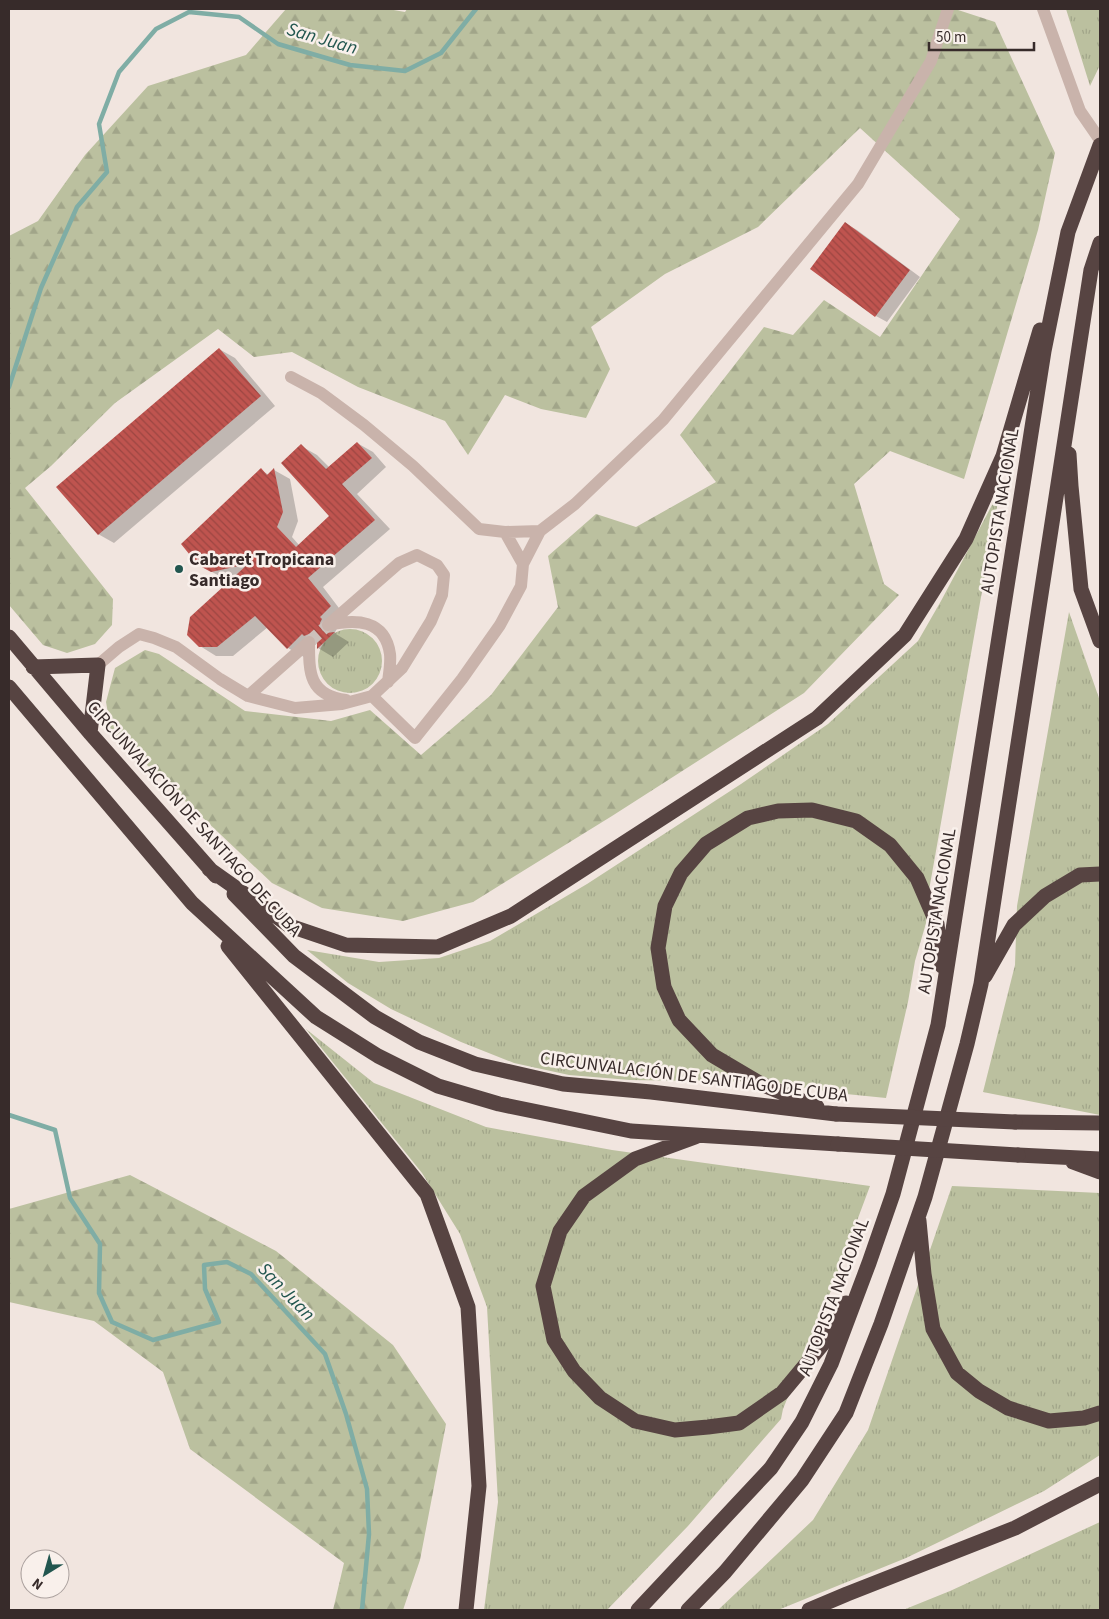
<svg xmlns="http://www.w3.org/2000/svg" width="1109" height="1619" viewBox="0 0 1109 1619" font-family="'Source Sans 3',sans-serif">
<defs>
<pattern id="grass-tufts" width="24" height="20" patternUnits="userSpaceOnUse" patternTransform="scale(1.25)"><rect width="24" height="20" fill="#bbc09f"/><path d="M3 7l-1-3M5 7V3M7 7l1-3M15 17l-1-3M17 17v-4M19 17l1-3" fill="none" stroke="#a1a589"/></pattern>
<pattern id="forest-firs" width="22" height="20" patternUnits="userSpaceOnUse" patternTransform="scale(1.25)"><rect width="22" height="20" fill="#bbc09f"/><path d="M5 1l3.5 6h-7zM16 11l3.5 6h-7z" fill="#a1a589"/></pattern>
<pattern id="building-back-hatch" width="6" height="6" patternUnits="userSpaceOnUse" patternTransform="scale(1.25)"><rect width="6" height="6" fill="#bf544f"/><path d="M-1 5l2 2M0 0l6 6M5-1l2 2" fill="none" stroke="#9c4642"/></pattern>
</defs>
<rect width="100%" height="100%" fill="#f1e5df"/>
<path fill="url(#grass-tufts)" d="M1066,9H1100V65L1090,86Z
M1000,490L928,896L926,923L915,961L908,1002L886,1098L836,1093L772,1082L630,1080L569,1075L514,1063L461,1042L391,1009L348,983L307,950L379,962L439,958L490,941L587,884L741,784L828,724L918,641L941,601Z
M1069,612L1100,701V1115L983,1092L1015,965L1017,906Z
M318 661a32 32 0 1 1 64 0a32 32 0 1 1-64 0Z
M306,1029L374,1083L486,1127L612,1150L870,1186L830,1293L783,1409L781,1419L688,1526L607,1610H484L498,1502L487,1307L460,1234L422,1173Z
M952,1186L1100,1193V1455L1044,1491L906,1558L778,1610H718L813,1520L868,1430Z
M1100,1522V1610H903L950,1591Z"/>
<path fill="url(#forest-firs)" d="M286,9H388L405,12L407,9H955L995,22L1055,153L1038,230L964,479L890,451L854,484L884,584L899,595L804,693L612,816L473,902L403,921L322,908L272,883L111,731L106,702L115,668L145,650L159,654L245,711L331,721L370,710L421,755L491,695L558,607L548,556L596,514L636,527L716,482L680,435L764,327L793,335L824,300L880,337L960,219L860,128L758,227L665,274L591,327L610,369L586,418L541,409L505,395L468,455L445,421L358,387L292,352L254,357L218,329L115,403L51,466L25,488L113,599L112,625L95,644L67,653L43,645L9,605V236L38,221L85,155L148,86L246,55Z
M130,1175L276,1251L393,1345L446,1424L420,1560L403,1610H333L344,1563L190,1449L163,1372L94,1321L9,1302V1209Z"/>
<path fill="#0003" d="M845,223L857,230L920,277L887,322L876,316Z
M219,349L235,358L275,406L114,543L98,534Z
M357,443L373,452L386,467L357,494L390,529L323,587L345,616L335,632L336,634L349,642L333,657L318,648V642L304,657L288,648L268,627L233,656H216L200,646L235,578L227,580L199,565L261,470L269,475L274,470L290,479L298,521L292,537L299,545L331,516L301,446L317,455L329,467Z"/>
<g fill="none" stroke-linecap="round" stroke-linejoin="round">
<path stroke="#7fada5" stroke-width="4.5" d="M9,387L41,288L77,207L107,172L99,124L119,72L156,29L189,12L239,17L278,44L350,65L405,71L441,53L476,9
M9,1115L55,1130L70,1198L100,1244L99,1293L112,1322L153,1340L219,1322L205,1289L204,1265L227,1262L251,1274L325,1354L346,1414L367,1489L369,1534L362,1610"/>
</g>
<path fill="url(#building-back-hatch)" d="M845,222L910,270L875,317L810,269Z
M219,348L261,396L98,535L56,487Z
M357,442L372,458L342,484L375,520L308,578L331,606L320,617L322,619L320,623L322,630L326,633L335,632L317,649V641L315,636L309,634L304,636L302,634L287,649L255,616L217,647H199L187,635L190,617L248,564L211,572L198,565L181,544L261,468L267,475L274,468L283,512L277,527L296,547L329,516L281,463L301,444L326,469Z"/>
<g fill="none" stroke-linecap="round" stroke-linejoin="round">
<path stroke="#ccc0bb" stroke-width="12" stroke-dasharray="12 6" stroke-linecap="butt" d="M309,642L328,625"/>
<path stroke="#c9b3ab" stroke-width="12" d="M1043,9L1080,111L1100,140
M291,377L321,393L364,425L413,466L479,529L505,532L540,531L575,504L663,420L858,184L931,61L948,9
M523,564L540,531
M328,625C356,619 385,619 390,654C391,663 389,673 388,682
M309,642C309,673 309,695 346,700
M98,665L119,647L139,634L154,638L176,647L220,679L248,696L295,708L342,704L372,696L402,668L431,621L442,595L444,575L437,565L417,555L399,563L328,625
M248,696L309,642
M372,696L415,738L462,679L500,625L521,586L523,564L505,532"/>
<path stroke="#574442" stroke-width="15" d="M1069,454L1071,486L1081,589L1100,641
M9,637L90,733L216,876
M33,667L98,665L90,733
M9,687L192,903L316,1017L378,1056L438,1086L499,1104L631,1131L838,1144
M209,869L290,926L346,945L438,947L511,916L817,718L905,635L966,539L1003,456L1040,330
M234,894L294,956L375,1017L419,1042L475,1064L563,1084L651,1092L836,1114
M228,946L427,1194L468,1307L479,1486L466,1610
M985,976L1014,925L1045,896L1080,875L1100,874
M817,1107L761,1084L712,1055L679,1020L664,987L658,948L665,906L681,873L706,844L748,818L778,811L812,810L856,821L890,845L917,878L937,924L942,966
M1015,1122L1100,1123
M695,1137L635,1159L584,1196L560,1231L543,1286L554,1340L574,1371L600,1398L635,1421L675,1430L708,1427L739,1423L782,1393L822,1345L846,1303
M1018,1155L1100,1159
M1073,1162L1100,1172
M919,1221L924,1274L933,1329L957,1373L979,1391L1008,1408L1049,1421L1084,1418L1100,1413
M638,1610L771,1468L802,1422L831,1364L869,1263L893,1194L938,1025L1044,351L1068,232L1100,145
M688,1610L725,1572L802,1480L846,1413L881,1324L925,1197L967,1044L981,984L1091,270L1100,243
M809,1610L847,1594L1015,1528L1100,1484"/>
<path stroke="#574442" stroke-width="15" d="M836,1114L1015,1122
M838,1144L1018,1155"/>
</g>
<circle fill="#22564f" stroke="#f9f0eb" stroke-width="2" cx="179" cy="569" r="5"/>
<g text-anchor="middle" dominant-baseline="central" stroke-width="5" stroke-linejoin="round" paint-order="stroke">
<g font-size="18" fill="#372b2a" stroke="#f9f0eb">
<text transform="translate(1000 511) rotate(-81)">AUTOPISTA NACIONAL</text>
<text transform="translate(194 819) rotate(48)">CIRCUNVALACIÓN DE SANTIAGO DE CUBA</text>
<text transform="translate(937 911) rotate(-81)">AUTOPISTA NACIONAL</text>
<text transform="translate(694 1077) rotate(7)">CIRCUNVALACIÓN DE SANTIAGO DE CUBA</text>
<text transform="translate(834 1297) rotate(-69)">AUTOPISTA NACIONAL</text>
</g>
<g font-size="18" font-weight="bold" fill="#372b2a" stroke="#f9f0eb" text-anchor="start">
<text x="189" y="559">Cabaret Tropicana<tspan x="189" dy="21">Santiago</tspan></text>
</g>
<g font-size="19" font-style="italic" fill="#22564f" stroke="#f9f0eb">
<text transform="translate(322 39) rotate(16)">San Juan</text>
<text transform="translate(286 1292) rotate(46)">San Juan</text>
</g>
</g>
<rect width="1109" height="1619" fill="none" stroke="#372b2a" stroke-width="20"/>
<g transform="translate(45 1574) rotate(217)"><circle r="24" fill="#f9f0eb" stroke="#aba19e"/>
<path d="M0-4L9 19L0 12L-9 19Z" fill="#22564f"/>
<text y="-8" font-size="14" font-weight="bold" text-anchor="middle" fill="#372b2a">N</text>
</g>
<path d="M929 42v8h105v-8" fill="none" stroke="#372b2a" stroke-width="2.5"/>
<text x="936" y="42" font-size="15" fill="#372b2a" stroke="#f9f0eb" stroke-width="4" paint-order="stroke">50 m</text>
</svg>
